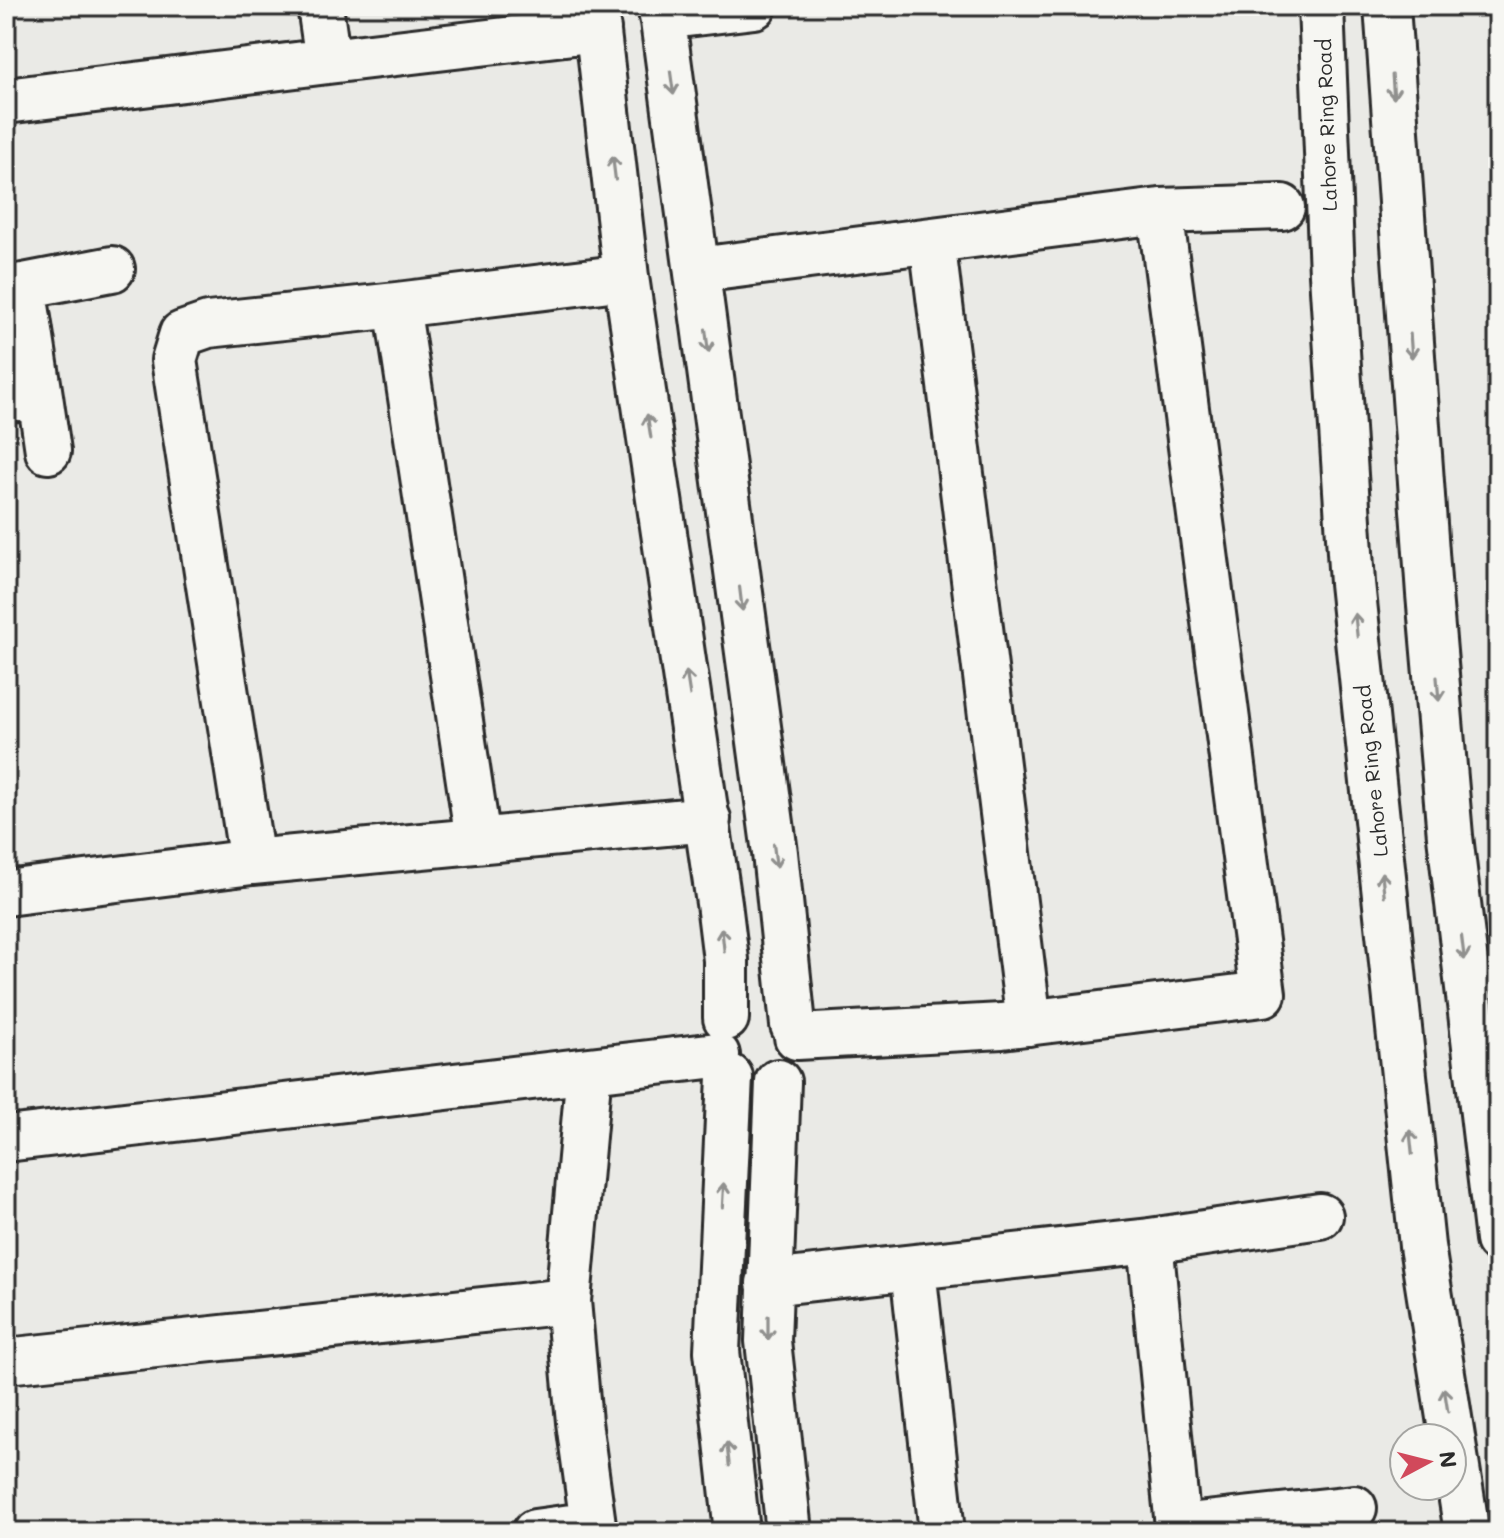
<svg xmlns="http://www.w3.org/2000/svg" width="1504" height="1538" viewBox="0 0 1504 1538" font-family="Mali,sans-serif">
<rect width="100%" height="100%" fill="#eaeae6"/>
<filter id="ink" filterUnits="userSpaceOnUse"><feTurbulence type="fractalNoise" baseFrequency=".0125" numOctaves="2"/><feDisplacementMap in="SourceGraphic" scale="16" xChannelSelector="R" yChannelSelector="G"/><feConvolveMatrix kernelMatrix="1 2 1 2 8 2 1 2 1" color-interpolation-filters="sRGB"/></filter>
<g filter="url(#ink)">
<g fill="none" stroke-linecap="round" stroke-linejoin="round">
<g stroke="#2b2b2b" stroke-width="50">
<path id="minor" d="M595,6L626,277L719,903L726,960V1018
M661,6L775,853L793,1025
M662,17L754,6
M328,61L598,29
M6,101L328,61L320,6
M932,240L1029,1023
M698,270L1160,211L1282,207
M23,286L112,269
M6,289L23,286L40,396L6,399
M397,305L478,840
M40,396L48,451
M252,862L174,360L182,334L208,325L397,305L626,277
M6,893L252,862L708,819
M797,1037L1002,1026L1263,994L1160,211
M589,1070L568,1301L579,1422L594,1532
M730,1077L717,1351L737,1532
M778,1082L768,1341L789,1532
M6,1139L717,1055
M1150,1241L1178,1527
M913,1269L942,1532
M769,1283L1150,1241L1320,1216
M6,1361L568,1301
M535,1532L593,1524
M1179,1532L1178,1527L1354,1508"/>
</g>
<g stroke="#2b2b2b" stroke-width="50">
<path id="highway" d="M1321,6L1332,274L1352,583L1422,1246L1467,1532
M1387,6L1429,594L1450,836L1498,1240"/>
</g>
<use href="#minor" stroke="#f6f6f2" stroke-width="44"/>
<use href="#highway" stroke="#f6f6f2" stroke-width="44"/>
</g>
<defs><path id="oneway-shaft" d="M-6 0H5M1.5-3L5.5 0L1.5 3" fill="none" stroke-width="1.6" stroke-linecap="round" stroke-linejoin="round" transform="scale(2)"/></defs>
<g stroke="#90908e">
<use href="#oneway-shaft" transform="translate(672 83) rotate(82)"/>
<use href="#oneway-shaft" transform="translate(1393 87) rotate(86)"/>
<use href="#oneway-shaft" transform="translate(614 168) rotate(-97)"/>
<use href="#oneway-shaft" transform="translate(707 341) rotate(83)"/>
<use href="#oneway-shaft" transform="translate(1411 346) rotate(86)"/>
<use href="#oneway-shaft" transform="translate(649 426) rotate(-99)"/>
<use href="#oneway-shaft" transform="translate(741 599) rotate(83)"/>
<use href="#oneway-shaft" transform="translate(1356 625) rotate(-96)"/>
<use href="#oneway-shaft" transform="translate(688 683) rotate(-99)"/>
<use href="#oneway-shaft" transform="translate(1438 689) rotate(85)"/>
<use href="#oneway-shaft" transform="translate(775 856) rotate(83)"/>
<use href="#oneway-shaft" transform="translate(1383 884) rotate(-96)"/>
<use href="#oneway-shaft" transform="translate(723 940) rotate(-96)"/>
<use href="#oneway-shaft" transform="translate(1463 948) rotate(83)"/>
<use href="#oneway-shaft" transform="translate(1411 1142) rotate(-96)"/>
<use href="#oneway-shaft" transform="translate(723 1195) rotate(-87)"/>
<use href="#oneway-shaft" transform="translate(768 1328) rotate(90)"/>
<use href="#oneway-shaft" transform="translate(1446 1400) rotate(-99)"/>
<use href="#oneway-shaft" transform="translate(728 1454) rotate(-96)"/>
</g>
</g>
<g text-anchor="middle" dominant-baseline="central" stroke-width="7" stroke-linejoin="round" paint-order="stroke">
<g font-size="20" fill="#2b2b2b" stroke="#f6f6f2">
<text transform="translate(1326 125) rotate(-92)">Lahore Ring Road</text>
<text transform="translate(1371 771) rotate(-96)">Lahore Ring Road</text>
</g>
</g>
<rect width="1504" height="1538" fill="none" stroke="#f6f6f2" stroke-width="32"/>
<rect x="16" y="16" width="1472" height="1506" fill="none" stroke="#2b2b2b" stroke-width="3" filter="url(#ink)"/>
<g transform="translate(1428 1462) rotate(83)"><circle r="38" fill="#f6f6f2" stroke="#a5a5a2" stroke-width="2"/>
<path d="M0-6L14 30L0 20L-14 30Z" fill="#d1495b"/>
<text y="-12" font-size="22" font-weight="bold" text-anchor="middle" fill="#2b2b2b">N</text>
</g>
</svg>
